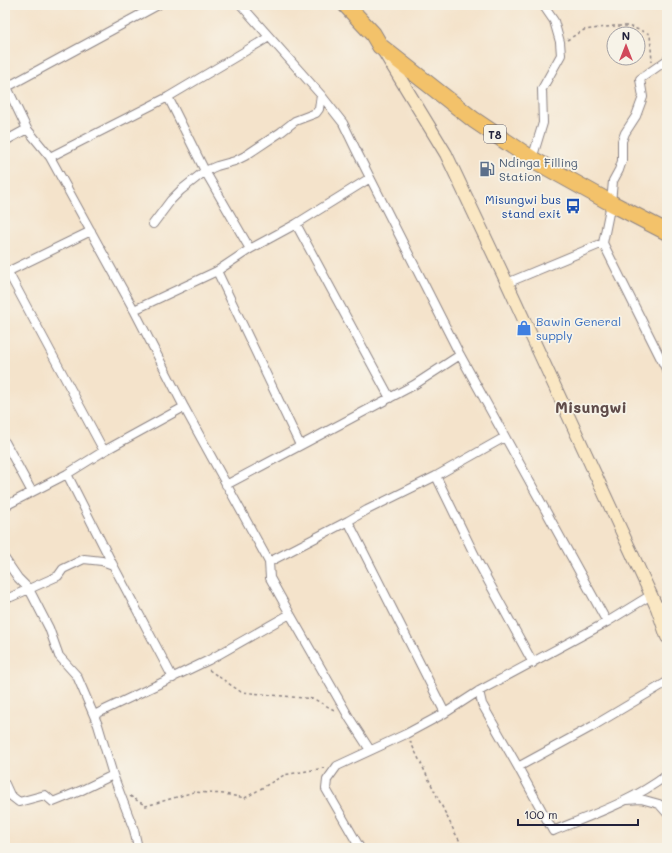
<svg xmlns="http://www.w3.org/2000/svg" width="672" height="853" viewBox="0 0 672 853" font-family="Mali,sans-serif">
<rect width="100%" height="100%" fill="#f7f3e8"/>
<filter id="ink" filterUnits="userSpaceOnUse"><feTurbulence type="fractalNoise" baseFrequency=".025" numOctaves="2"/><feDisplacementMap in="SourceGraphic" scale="8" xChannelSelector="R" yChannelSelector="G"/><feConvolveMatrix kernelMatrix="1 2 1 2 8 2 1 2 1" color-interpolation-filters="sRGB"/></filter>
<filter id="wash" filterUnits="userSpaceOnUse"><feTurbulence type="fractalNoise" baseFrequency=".012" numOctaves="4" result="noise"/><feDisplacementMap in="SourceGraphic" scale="16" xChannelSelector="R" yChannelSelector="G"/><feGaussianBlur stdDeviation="0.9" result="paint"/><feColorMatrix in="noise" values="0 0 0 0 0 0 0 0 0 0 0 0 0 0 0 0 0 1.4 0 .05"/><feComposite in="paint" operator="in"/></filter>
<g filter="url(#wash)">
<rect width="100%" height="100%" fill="#f4e3cb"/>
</g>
<g filter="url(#ink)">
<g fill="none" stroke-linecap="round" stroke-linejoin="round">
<g stroke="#8b8283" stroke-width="10">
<path id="street" d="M241,5L321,95L343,123L358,154L460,355L607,622
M5,83L27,129L50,157L134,310L184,407L269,562L270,578L290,614L350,719L370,750
M7,87L158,5
M168,97L205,171L250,249
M5,141L27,129
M50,157L168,97L269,37
M532,159L543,123L542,89L561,55L560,42L554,21L543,5
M153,224L171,200L181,190L205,171L217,166L235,161L245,156L281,132L295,121L316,113L319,109L321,95
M296,224L390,398
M603,243L667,371
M217,271L300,445
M8,272L104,451
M5,273L91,231
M507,283L603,243L611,203L613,181L619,170L622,161V141L625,133L636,116L643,97L640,79L667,60
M134,310L217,271L250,249L296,224L370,178
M5,442L32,492
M67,474L113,565L173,678
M436,476L505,437
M226,485L414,385L460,355
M5,506L67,474L104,451L184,407
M348,521L445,713
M5,559L18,578L29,589L49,628L59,656L77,676L98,725L113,775L134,830L138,848
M269,562L348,521L367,510L436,476L480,566L533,663
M5,597H11L58,576L63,569L84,559L102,561L113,565
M657,608L667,604
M479,691L482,704L518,767L593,726L667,682
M94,715L209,660L290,614
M518,767L553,831C592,815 633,801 667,775
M5,784L10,795L19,802L45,795L53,802L80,791L113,775
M627,800L641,799L659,804L667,813
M360,848L326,789L327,780L337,766L406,734L445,713L479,691L607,622L651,595"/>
</g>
<g stroke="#8b8283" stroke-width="14">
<path id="secondary" d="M384,52L446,154L507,283L657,608L667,637"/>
</g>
<g stroke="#8b8283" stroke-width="18">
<path id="highway" d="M346,5L373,34L380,46L474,120L532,159L611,203L667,232"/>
</g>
<path stroke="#8b8283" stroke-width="1.5" stroke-dasharray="3 3" stroke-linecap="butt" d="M567,40L584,30L614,26H628L650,34L652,62
M209,670L241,692L314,699L336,711
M410,741L455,833L464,848
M130,796L146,806L194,792L224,794L245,798L284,775L325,768"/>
<use href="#street" stroke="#fff" stroke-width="8"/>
<use href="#secondary" stroke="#fae7c3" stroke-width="12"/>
<use href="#highway" stroke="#f3c26a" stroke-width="16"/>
</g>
</g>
<defs>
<g id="fuel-bare" transform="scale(1.2)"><path d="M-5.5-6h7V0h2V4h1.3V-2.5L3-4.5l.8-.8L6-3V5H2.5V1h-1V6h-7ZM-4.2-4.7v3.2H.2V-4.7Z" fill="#5c6f8a" stroke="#f7f3e8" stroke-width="2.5" paint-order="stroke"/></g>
<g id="bus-bare" transform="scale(1.2)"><path d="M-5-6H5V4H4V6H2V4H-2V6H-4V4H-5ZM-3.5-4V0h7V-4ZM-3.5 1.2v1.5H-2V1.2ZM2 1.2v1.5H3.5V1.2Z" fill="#1a4fb4" stroke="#f7f3e8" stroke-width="2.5" paint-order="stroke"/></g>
<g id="shop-bare" transform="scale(1.2)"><path d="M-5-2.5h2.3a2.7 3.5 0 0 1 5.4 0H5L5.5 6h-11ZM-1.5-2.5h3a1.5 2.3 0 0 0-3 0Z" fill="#3f7fe0" stroke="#f7f3e8" stroke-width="2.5" paint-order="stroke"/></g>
</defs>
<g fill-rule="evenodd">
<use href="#fuel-bare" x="487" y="169"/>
<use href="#bus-bare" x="573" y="206"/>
<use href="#shop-bare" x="524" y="328"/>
</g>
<g text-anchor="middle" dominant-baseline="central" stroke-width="3.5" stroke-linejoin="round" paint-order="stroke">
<rect fill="#f7f3e8" stroke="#62616f" stroke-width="1" x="484" y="125" width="22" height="18" rx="3"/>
<g font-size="11" font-weight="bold" fill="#22223b">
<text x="495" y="134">T8</text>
</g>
<g font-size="12" fill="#4e5e75" stroke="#f7f3e8" text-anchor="start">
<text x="499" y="162">Ndinga Filling<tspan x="499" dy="14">Station</tspan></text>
</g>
<g font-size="12" fill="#164399" stroke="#f7f3e8" text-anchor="end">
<text x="561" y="199">Misungwi bus<tspan x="561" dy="14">stand exit</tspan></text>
</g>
<g font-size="12" fill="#366cbe" stroke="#f7f3e8" text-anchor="start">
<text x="536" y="321">Bawin General<tspan x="536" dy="14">supply</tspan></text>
</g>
<g font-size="16" font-weight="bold" fill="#604c4a" stroke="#f7f3e8">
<text x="591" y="406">Misungwi</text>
</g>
</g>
<rect width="672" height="853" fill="none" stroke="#f7f3e8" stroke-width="20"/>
<g transform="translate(626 46)"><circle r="19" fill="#f7f3e8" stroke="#a29fa3"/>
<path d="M0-3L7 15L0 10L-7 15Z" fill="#d1495b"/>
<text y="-6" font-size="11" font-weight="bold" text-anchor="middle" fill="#22223b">N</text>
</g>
<path d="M518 819v6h120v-6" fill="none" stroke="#22223b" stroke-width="2"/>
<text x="524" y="819" font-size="12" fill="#22223b" stroke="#f7f3e8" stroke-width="3" paint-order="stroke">100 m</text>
</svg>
